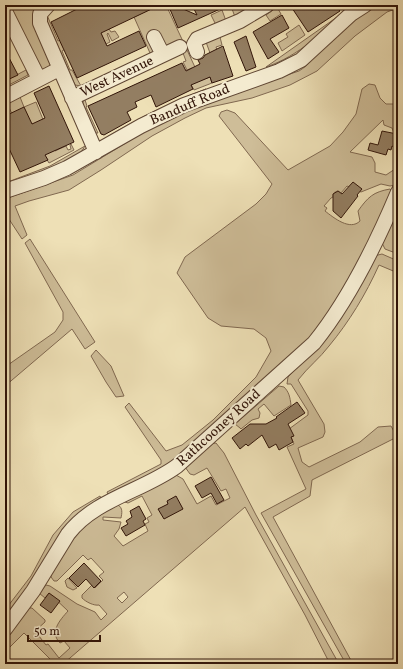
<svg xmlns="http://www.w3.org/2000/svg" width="403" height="669" viewBox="0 0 403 669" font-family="Vollkorn,serif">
<rect width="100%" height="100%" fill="#eee0b6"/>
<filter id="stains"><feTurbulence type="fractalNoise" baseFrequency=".005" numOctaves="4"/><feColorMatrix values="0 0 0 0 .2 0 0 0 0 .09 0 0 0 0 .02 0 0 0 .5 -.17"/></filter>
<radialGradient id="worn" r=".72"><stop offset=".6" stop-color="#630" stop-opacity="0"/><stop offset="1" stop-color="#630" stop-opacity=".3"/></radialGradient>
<path fill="#cebd98" stroke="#806850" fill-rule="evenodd" d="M7,5H39L51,60L50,65L48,69L41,70Z
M159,5H166L201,80L210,77L212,83L194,90L189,81L196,77L192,68L187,70L183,62L186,61L183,53L155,52L150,53L134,17Z
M233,5H244L247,11L235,17L231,6Z
M376,5H398V8L387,12L355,36L317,71L290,85L252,98L206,108L185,118L152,136L101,170L69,190L29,201L15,206L27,235L22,239L5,213V199L73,175L139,135L168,119L197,105L299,71C309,65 315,56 323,48C339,32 356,16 376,5Z
M277,7L281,14L270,21L266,15Z
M350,8C324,31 299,56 266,67Z
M222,10L226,21L216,25L211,15Z
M47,15L58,41L64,38L109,29L111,32L115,31L119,37L112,41L108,33L107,34L110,42L106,44L67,48L62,51L70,70H72L81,86L75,85L46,19Z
M299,25L305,35L282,51L278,43L288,37L286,34Z
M220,37L222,45L216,47L217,50L210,53L206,42Z
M26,70L28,75L5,87V81Z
M369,84L375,85L380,98L386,104H395L398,102V134L394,133L392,128L384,125L383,120L350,152L372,157L375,163V172L386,175L395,169L398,174L395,185L390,186L381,184L361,192L347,186L341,193L338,191C334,192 333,193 333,197L331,198L324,206L327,208L325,211C334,218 350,231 360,221L358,211C368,197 373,192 390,189L393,192L365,252L316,335L165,468L109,497L107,492L161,464V460L125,407L129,403L166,451L182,445L213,420L256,377L271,351L266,338L254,329L221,326L208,318L177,273L185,257L256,204L266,194L272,184L219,116L221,112L227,110L235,113L288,170L330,146L343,132L356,114L362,89Z
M206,89L182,99L108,138L107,137C139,118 171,102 206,89Z
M20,97L24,107L36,102L44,122L18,127L7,103Z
M85,100L87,106L86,107L98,133H95L83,105V101Z
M71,144L74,150L49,163L46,158L37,162L53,145L55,151L66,146L68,150L71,149L70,145Z
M85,146L80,154L56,167L5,185V183L50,166Z
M396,216H398V254L385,249L382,243Z
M30,239L95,342L85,349L72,329L5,386V367L55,332L63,320V312L25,243Z
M382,254L398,261V273L379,265C366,294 349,322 329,346C320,358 308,367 298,380L324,424L325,432L323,437L298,448L302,462L309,467L360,442L378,427L391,426L397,437L312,480L310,496L273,517L353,664H346L261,513L306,489L287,447L294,444L291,437L293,436L289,429L308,415V411L291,384H287L288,377L323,341L374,256Z
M96,350L111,366L124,396L116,397L106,382L91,356Z
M279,386L284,387C289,392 290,397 291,405L274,416L264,404L258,409L260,413L259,418L252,420L241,429L240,428L235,424Z
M216,443L224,453L256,515L339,664H330L305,615L245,507L63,664H55L24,633L5,652V638L28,608H32L45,620V622L35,631L46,645L48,644L59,658L70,648L64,641L60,643C49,632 60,620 68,611L49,593L45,598L39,593L46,585L50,586L77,604L95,612L101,620L107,614L99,605C94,606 86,602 82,598V595L92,585L95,588L103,580L99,576L104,572L91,558L88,560L83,555L57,581H54L51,577V574C61,558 70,538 84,525C94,517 107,511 118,505C123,508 122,513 121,518L103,517V520L121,522L119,529L114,536L123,546L148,531L145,524L149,522L147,518L152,515L142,496L128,503L125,502L176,475L183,479L197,504L211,496L216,505L230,498L226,489L221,491L207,468L194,475L190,474L185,467L210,444ZM124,592L128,597L122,603L117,598Z
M100,496L102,501L37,579L5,622V610L31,576L53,535L73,512Z
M68,578L77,588L73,590L67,587L65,581Z"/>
<path fill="#937e62" stroke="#311408" d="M85,5H160L101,33L107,46L139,31L146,46L77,78L51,22Z
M174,5L197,15L192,5H229L178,28L169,7Z
M297,5H335L340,11L308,32L292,8Z
M282,15L289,28L270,39L279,52L268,59L253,32Z
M246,36L256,67L246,71L234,42Z
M223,46L233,76L212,83L210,77L191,85L193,89L156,107L151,95L135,102L137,107L127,112L131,120L104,135L101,134L88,106L182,63L186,71L200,64L198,60L203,58L205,55Z
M5,50L18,75L5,81Z
M49,86L74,142L45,155L48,160L20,172L5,140V116L24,107L32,124L45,118L34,93Z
M382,131L397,134L394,147L392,146L391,150L388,149L386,155L368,150L370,143L378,145Z
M353,182L362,189L357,195L358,196L341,218L333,211V194L338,191L342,194Z
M297,402L305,413L288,424L294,436L291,437L293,442L279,450L276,444L269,448L262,435L248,446L246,444L240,449L232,438L250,424H266L277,418L276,417Z
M211,477L224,500L217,504L211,493L202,498L195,486Z
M176,496L183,509L164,519L158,509L168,504L167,501Z
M139,506L146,519L143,521L145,525L126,536L121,528L128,524L126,521L132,517L130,511Z
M84,563L101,581L94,588L86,579L78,587L69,578Z
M49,593L60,601L51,613L40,605Z"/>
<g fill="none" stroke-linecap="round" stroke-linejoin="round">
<g stroke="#604734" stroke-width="16">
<path id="minor" d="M48,5L40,14V23L96,152
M5,11L39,79
M154,37L163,55
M197,52L194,44L197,39L240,21L267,5
M5,97L59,69
M72,98L180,47
M5,191L44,178L67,168L141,126L184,105L279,71L301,60L351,14L365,5
M5,629L33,591L68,534C95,499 143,491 177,466L314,343C348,301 377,242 398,192"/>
</g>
<use href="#minor" stroke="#f4ebd0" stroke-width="14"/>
</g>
<g text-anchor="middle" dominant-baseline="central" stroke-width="4" stroke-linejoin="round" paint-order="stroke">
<g font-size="14" fill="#311408" stroke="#f4ebd0">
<text transform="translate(117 77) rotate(-25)">West Avenue</text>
<text transform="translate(190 105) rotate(-23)">Banduff Road</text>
<text transform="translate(219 428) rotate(-42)">Rathcooney Road</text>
</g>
</g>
<rect width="403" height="669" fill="none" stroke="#eee0b6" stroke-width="20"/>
<rect x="6" y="6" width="391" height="657" fill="none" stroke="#311408" stroke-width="2"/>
<rect x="10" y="10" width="383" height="649" fill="none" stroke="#311408"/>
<path d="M28 635v6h72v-6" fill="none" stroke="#311408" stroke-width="2"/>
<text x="34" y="635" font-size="12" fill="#311408" stroke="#f4ebd0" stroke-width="3" paint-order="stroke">50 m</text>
<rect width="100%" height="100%" filter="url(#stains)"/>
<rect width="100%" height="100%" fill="url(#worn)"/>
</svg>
